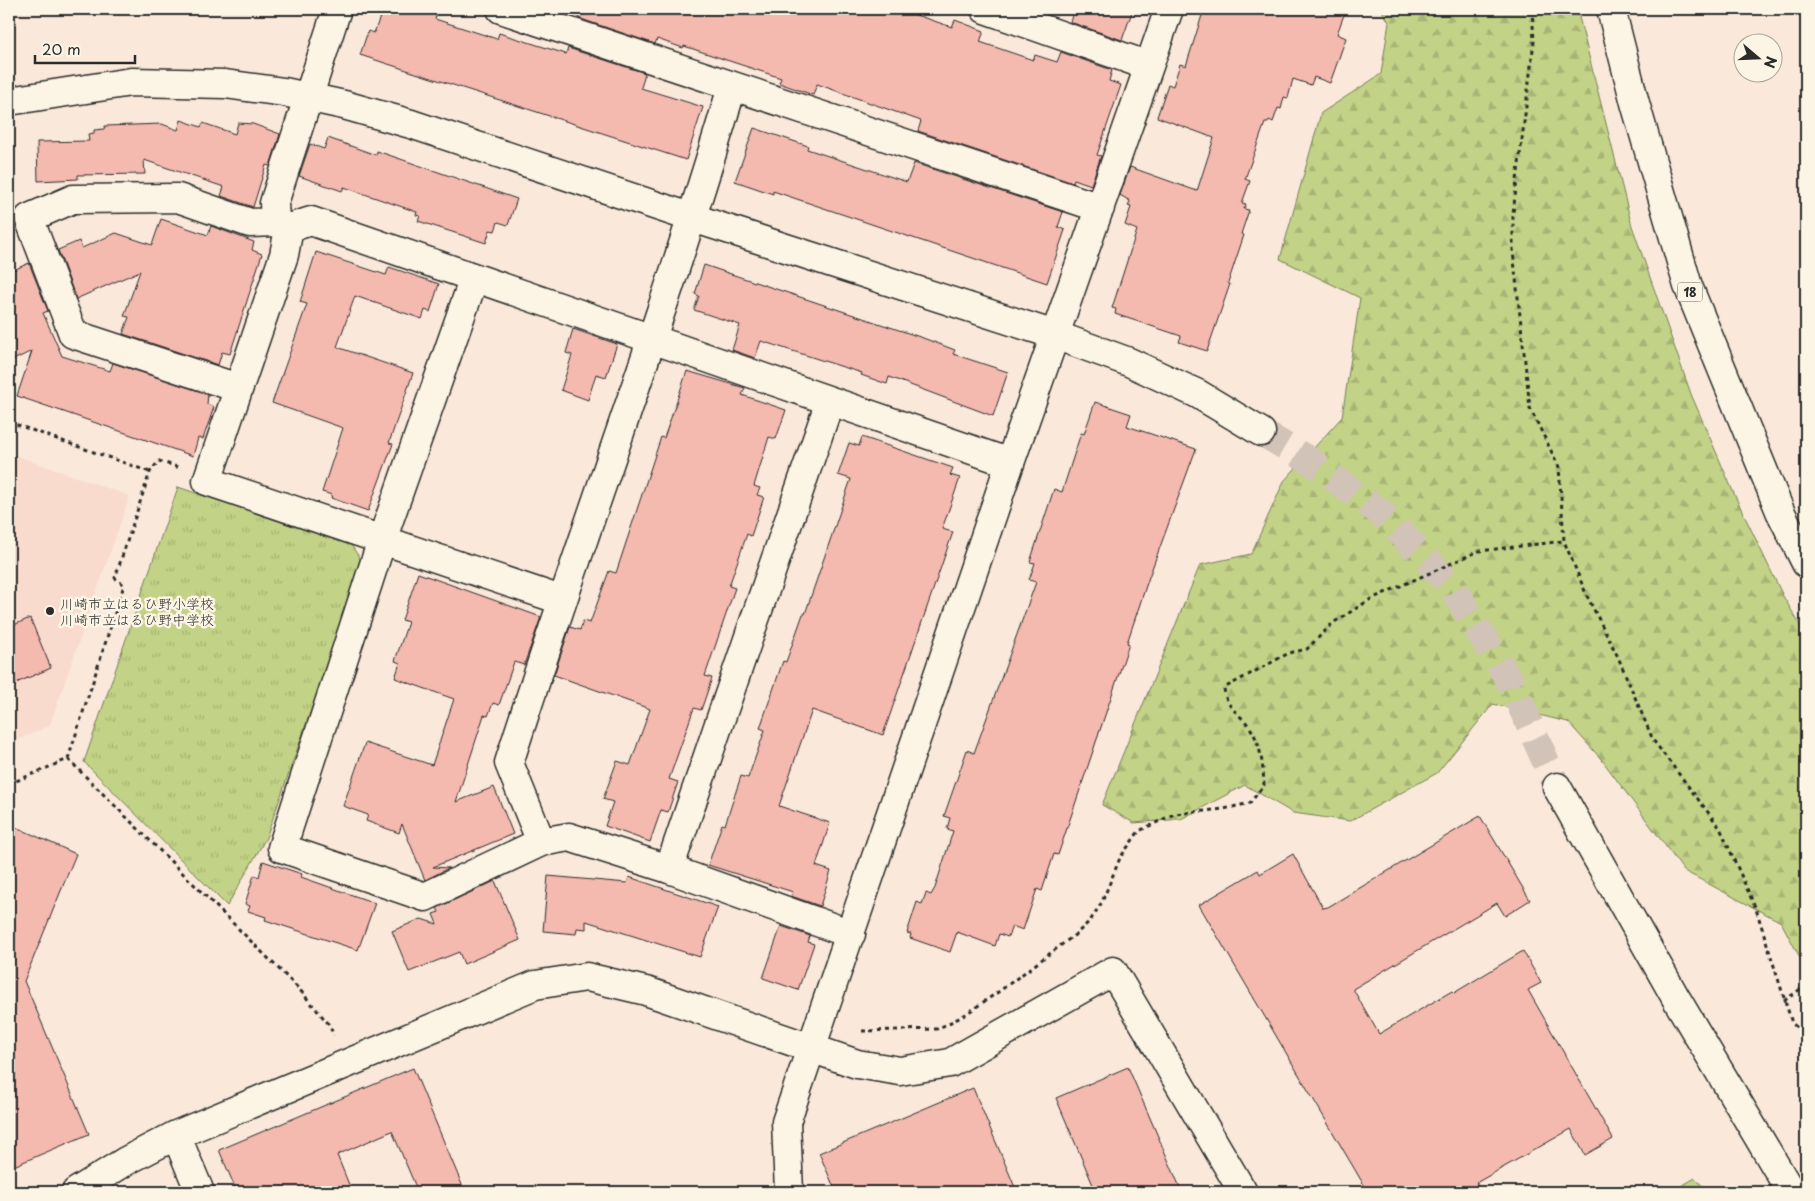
<svg xmlns="http://www.w3.org/2000/svg" width="1815" height="1201" viewBox="0 0 1815 1201" font-family="'Playpen Sans','Klee One',sans-serif">
<defs>
<pattern id="grass-tufts" width="24" height="20" patternUnits="userSpaceOnUse" patternTransform="scale(1.25)"><rect width="24" height="20" fill="#c2d286"/><path d="M3 7l-1-3M5 7V3M7 7l1-3M15 17l-1-3M17 17v-4M19 17l1-3" fill="none" stroke="#a7b474"/></pattern>
<pattern id="forest-firs" width="22" height="20" patternUnits="userSpaceOnUse" patternTransform="scale(1.25)"><rect width="22" height="20" fill="#c2d286"/><path d="M5 1l3.5 6h-7zM16 11l3.5 6h-7z" fill="#a7b474"/></pattern>
</defs>
<rect width="100%" height="100%" fill="#fae9da"/>
<filter id="ink" filterUnits="userSpaceOnUse"><feTurbulence type="fractalNoise" baseFrequency=".02" numOctaves="2"/><feDisplacementMap in="SourceGraphic" scale="10" xChannelSelector="R" yChannelSelector="G"/><feConvolveMatrix kernelMatrix="1 2 1 2 8 2 1 2 1" color-interpolation-filters="sRGB"/></filter>
<g filter="url(#ink)">
<path fill="#f8dbcd" d="M9,453L130,496L50,725L9,744Z"/>
<path fill="url(#grass-tufts)" stroke="#767e58" d="M178,487L351,545L363,563L266,838L227,906L84,762Z"/>
<path fill="url(#forest-firs)" stroke="#767e58" d="M1381,9H1577L1632,226L1691,394L1735,496L1783,596L1806,635V969L1781,922L1684,871L1602,760L1568,722L1493,704L1437,773L1350,821L1293,813L1245,785L1181,819L1134,823L1102,805L1200,565L1251,554L1284,481L1342,417L1360,298L1280,259L1321,113L1381,74L1389,22Z
M1695,1178L1708,1192H1671Z"/>
<path fill="#f4b9af" stroke="#2b2b2b" d="M383,9H439L435,19L497,39L499,33L566,54L568,48L645,73L641,88L703,107L686,160L360,55L368,31L374,33Z
M582,9H898L952,27L955,20L984,31L980,42L1033,60L1035,55L1057,62L1061,52L1112,70L1109,81L1121,85L1097,155L1101,156L1091,185L1074,179L1073,183L918,131L921,121L817,84L813,95L779,83L781,78L684,46L683,48L657,39L655,44L578,18Z
M1074,9H1133L1122,40L1070,22Z
M1204,9H1346L1337,34L1346,38L1330,83L1314,77L1311,85L1293,79L1288,98L1284,97L1281,109L1278,108L1273,122L1269,120L1268,123H1265L1245,179L1250,181L1242,203L1246,204L1244,209L1249,210L1241,234L1244,235L1228,283L1230,284L1207,351L1179,342L1181,336L1115,314L1116,309L1112,308L1137,230L1125,225L1131,207L1128,206L1130,201L1120,195L1130,167L1197,191L1214,138L1157,117L1168,84L1173,86L1180,64L1186,66Z
M181,120L201,127L203,123L235,134L238,123L253,124L280,134L270,166L266,165L253,207L221,196L224,187L144,160L145,174L78,175V179L38,181L37,142L89,141L88,134L94,133V130L104,129L105,126L162,124L178,130Z
M754,128L808,146L807,149L907,182L914,163L1063,212L1058,227L1065,230L1047,283L773,191V194L735,181Z
M328,138L376,155L377,151L517,199L508,225L498,222L495,231L490,230L486,243L418,221L420,216L416,215L417,212L344,187L342,191L299,176L310,144L324,149Z
M161,219L208,235L211,226L254,242L252,250L262,254L230,354L222,352L218,365L123,334L129,317L124,316L140,271L76,299L58,250L79,241L82,248L116,233L152,245Z
M316,252L386,275L389,267L439,284L430,312L425,310L422,319L355,296L337,347L413,373L389,443L393,444L368,511L331,498L332,495L322,492L343,428L272,403L307,304L300,302Z
M29,263L48,311L43,313L62,356L110,371L113,363L208,394L207,404L214,407L203,439L198,438L193,456L17,396L32,351L9,362V272Z
M704,265L923,338L955,350L953,354L1008,372L993,416L889,377L887,384L861,375L862,373L761,341L755,358L732,350L740,325L694,310L699,296L695,294Z
M573,329L617,344L606,377L596,374L588,400L561,390L572,355L566,353Z
M687,371L745,388L742,395L786,410L776,439L769,437L754,486L760,488L757,495L764,497L751,536L747,534L729,586L735,588L705,676L712,678L701,710L694,708L669,779L678,782L668,812L661,810L650,842L605,826L613,802L603,799L617,761L630,765L650,709L554,675L570,627L580,630L583,621L590,623L609,571L616,573L661,437L664,438Z
M1095,402L1131,414L1127,426L1196,449L1149,577L1127,643L1129,644L1058,855L1054,854L1042,891L1037,889L1023,930L1012,926L1008,937L999,934L995,946L957,932L950,952L910,938L911,934L907,933L917,902L922,904L926,893L931,895L935,888L953,831L947,829L950,818L944,816L967,750L974,753L1036,582L1029,580L1035,563L1030,562L1054,489L1062,492L1081,433L1084,434Z
M862,437L953,468L950,475L960,478L942,529L953,532L883,735L812,710L779,806L830,823L816,866L831,871L820,906L791,896L793,892L708,865L722,824L725,825L741,776L748,778L765,730L760,728L783,661L786,662L803,614H805L851,479L838,475L849,443L859,446Z
M418,573L541,617L524,665L514,662L499,705L493,703L488,716L484,715L456,802L494,787L513,834L433,867L449,868L425,880L402,824L399,833L366,821L368,815L343,806L365,743L432,765L454,699L395,678L400,663L395,661L408,622L402,620Z
M30,618L51,668L9,686V627Z
M1480,816L1530,900L1505,916L1497,903L1353,989L1379,1034L1452,991L1454,993L1523,951L1541,983L1528,990L1613,1139L1585,1155L1571,1129L1476,1183L1481,1192H1368L1199,905L1258,870L1260,874L1293,854L1323,908L1328,907Z
M9,824L76,854L24,981L89,1134L9,1168Z
M263,861L302,874L301,877L375,903L358,950L265,920L266,917L248,911L250,906L245,904L254,875L259,877Z
M548,876L627,883L629,877L718,907L700,957L586,921V929L577,928L576,934L543,931Z
M495,881L520,940L464,964L459,952L409,972L392,931L421,919L437,924L433,914L439,912L437,908Z
M781,926L810,936L808,942L814,944L798,990L763,978Z
M1128,1067L1182,1192H1096L1056,1098Z
M413,1068L465,1192H418L392,1131L337,1155L352,1192H237L219,1150Z
M973,1088L1017,1192H836L819,1153Z"/>
<g fill="none" stroke-linecap="round" stroke-linejoin="round">
<path stroke="#d1c3b7" stroke-width="28" stroke-dasharray="28 14" stroke-linecap="butt" d="M1261,432L1312,462L1381,513L1451,585L1511,683L1557,787"/>
<g stroke="#2b2b2b" stroke-width="31">
<path id="minor" d="M501,9L1100,208
M985,9L1149,66
M275,222L274,203L337,9
M474,278L382,540L282,848L425,897L541,842L569,837L669,869L851,934
M1055,335L1169,9
M238,388L73,334L29,218L73,199L178,198L250,223L275,222L289,228
M561,600L207,481L284,255L289,228L311,221L1010,463
M541,842L509,763C581,537 665,314 732,87
M669,869L830,401
M176,1135L200,1192
M76,1192L126,1161L176,1135L535,985L587,977L646,991L857,1064L900,1071L950,1063L1113,971L1243,1192"/>
</g>
<g stroke="#2b2b2b" stroke-width="31">
<path id="tertiary" d="M9,101L131,82L225,84L284,92L344,105L411,124L693,218L1055,335L1129,362L1198,394L1261,432
M1557,787L1677,1000L1791,1192
M789,1192L786,1122L1010,463L1055,335"/>
</g>
<g stroke="#2b2b2b" stroke-width="31">
<path id="primary" d="M1611,9L1635,103L1688,286L1780,511L1806,563"/>
</g>
<path stroke="#2b2b2b" stroke-width="3" stroke-dasharray="4 4" stroke-linecap="butt" d="M1532,9L1534,41L1513,213V251L1530,408L1559,467L1564,541L1587,596L1618,657L1653,740L1720,828L1756,909L1792,1023L1806,1036
M9,422L150,472
M68,759L299,989L328,1023L334,1035
M9,784L68,759L124,585L115,578L150,472L159,461L180,468
M1784,1001L1806,985
M862,1031L937,1029L963,1016L1001,990L1076,934L1090,921L1102,902L1120,858L1139,831L1174,814L1224,809L1250,803L1264,785C1263,765 1261,743 1249,726C1237,711 1226,708 1224,688L1289,653L1307,649L1333,623L1371,599L1479,551L1564,541"/>
<use href="#minor" stroke="#fcf5e5" stroke-width="28"/>
<use href="#tertiary" stroke="#fcf5e5" stroke-width="28"/>
<use href="#primary" stroke="#fcf5e5" stroke-width="28"/>
</g>
</g>
<circle fill="#2b2b2b" stroke="#fcf5e5" stroke-width="2" cx="50" cy="611" r="5"/>
<g text-anchor="middle" dominant-baseline="central" stroke-width="5" stroke-linejoin="round" paint-order="stroke">
<rect fill="#fcf5e5" stroke="#6a6863" stroke-width="1" x="1677.5" y="282.5" width="25" height="19" rx="4"/>
<g font-size="12" font-weight="bold" fill="#2b2b2b">
<text x="1690" y="292">18</text>
</g>
<g font-size="14" fill="#2b2b2b" stroke="#fcf5e5" text-anchor="start">
<text x="60" y="603">川崎市立はるひ野小学校<tspan x="60" dy="16">川崎市立はるひ野中学校</tspan></text>
</g>
</g>
<rect width="1815" height="1201" fill="none" stroke="#fcf5e5" stroke-width="30"/>
<rect x="15" y="15" width="1785" height="1171" fill="none" stroke="#2b2b2b" stroke-width="2" filter="url(#ink)"/>
<g transform="translate(1758 58) rotate(109)"><circle r="24" fill="#fcf5e5" stroke="#a8a49b"/>
<path d="M0-4L9 19L0 12L-9 19Z" fill="#2b2b2b"/>
<text y="-8" font-size="14" font-weight="bold" text-anchor="middle" fill="#2b2b2b">N</text>
</g>
<path d="M35 55v8h100v-8" fill="none" stroke="#2b2b2b" stroke-width="2.5"/>
<text x="42" y="55" font-size="15" fill="#2b2b2b" stroke="#fcf5e5" stroke-width="4" paint-order="stroke">20 m</text>
</svg>
